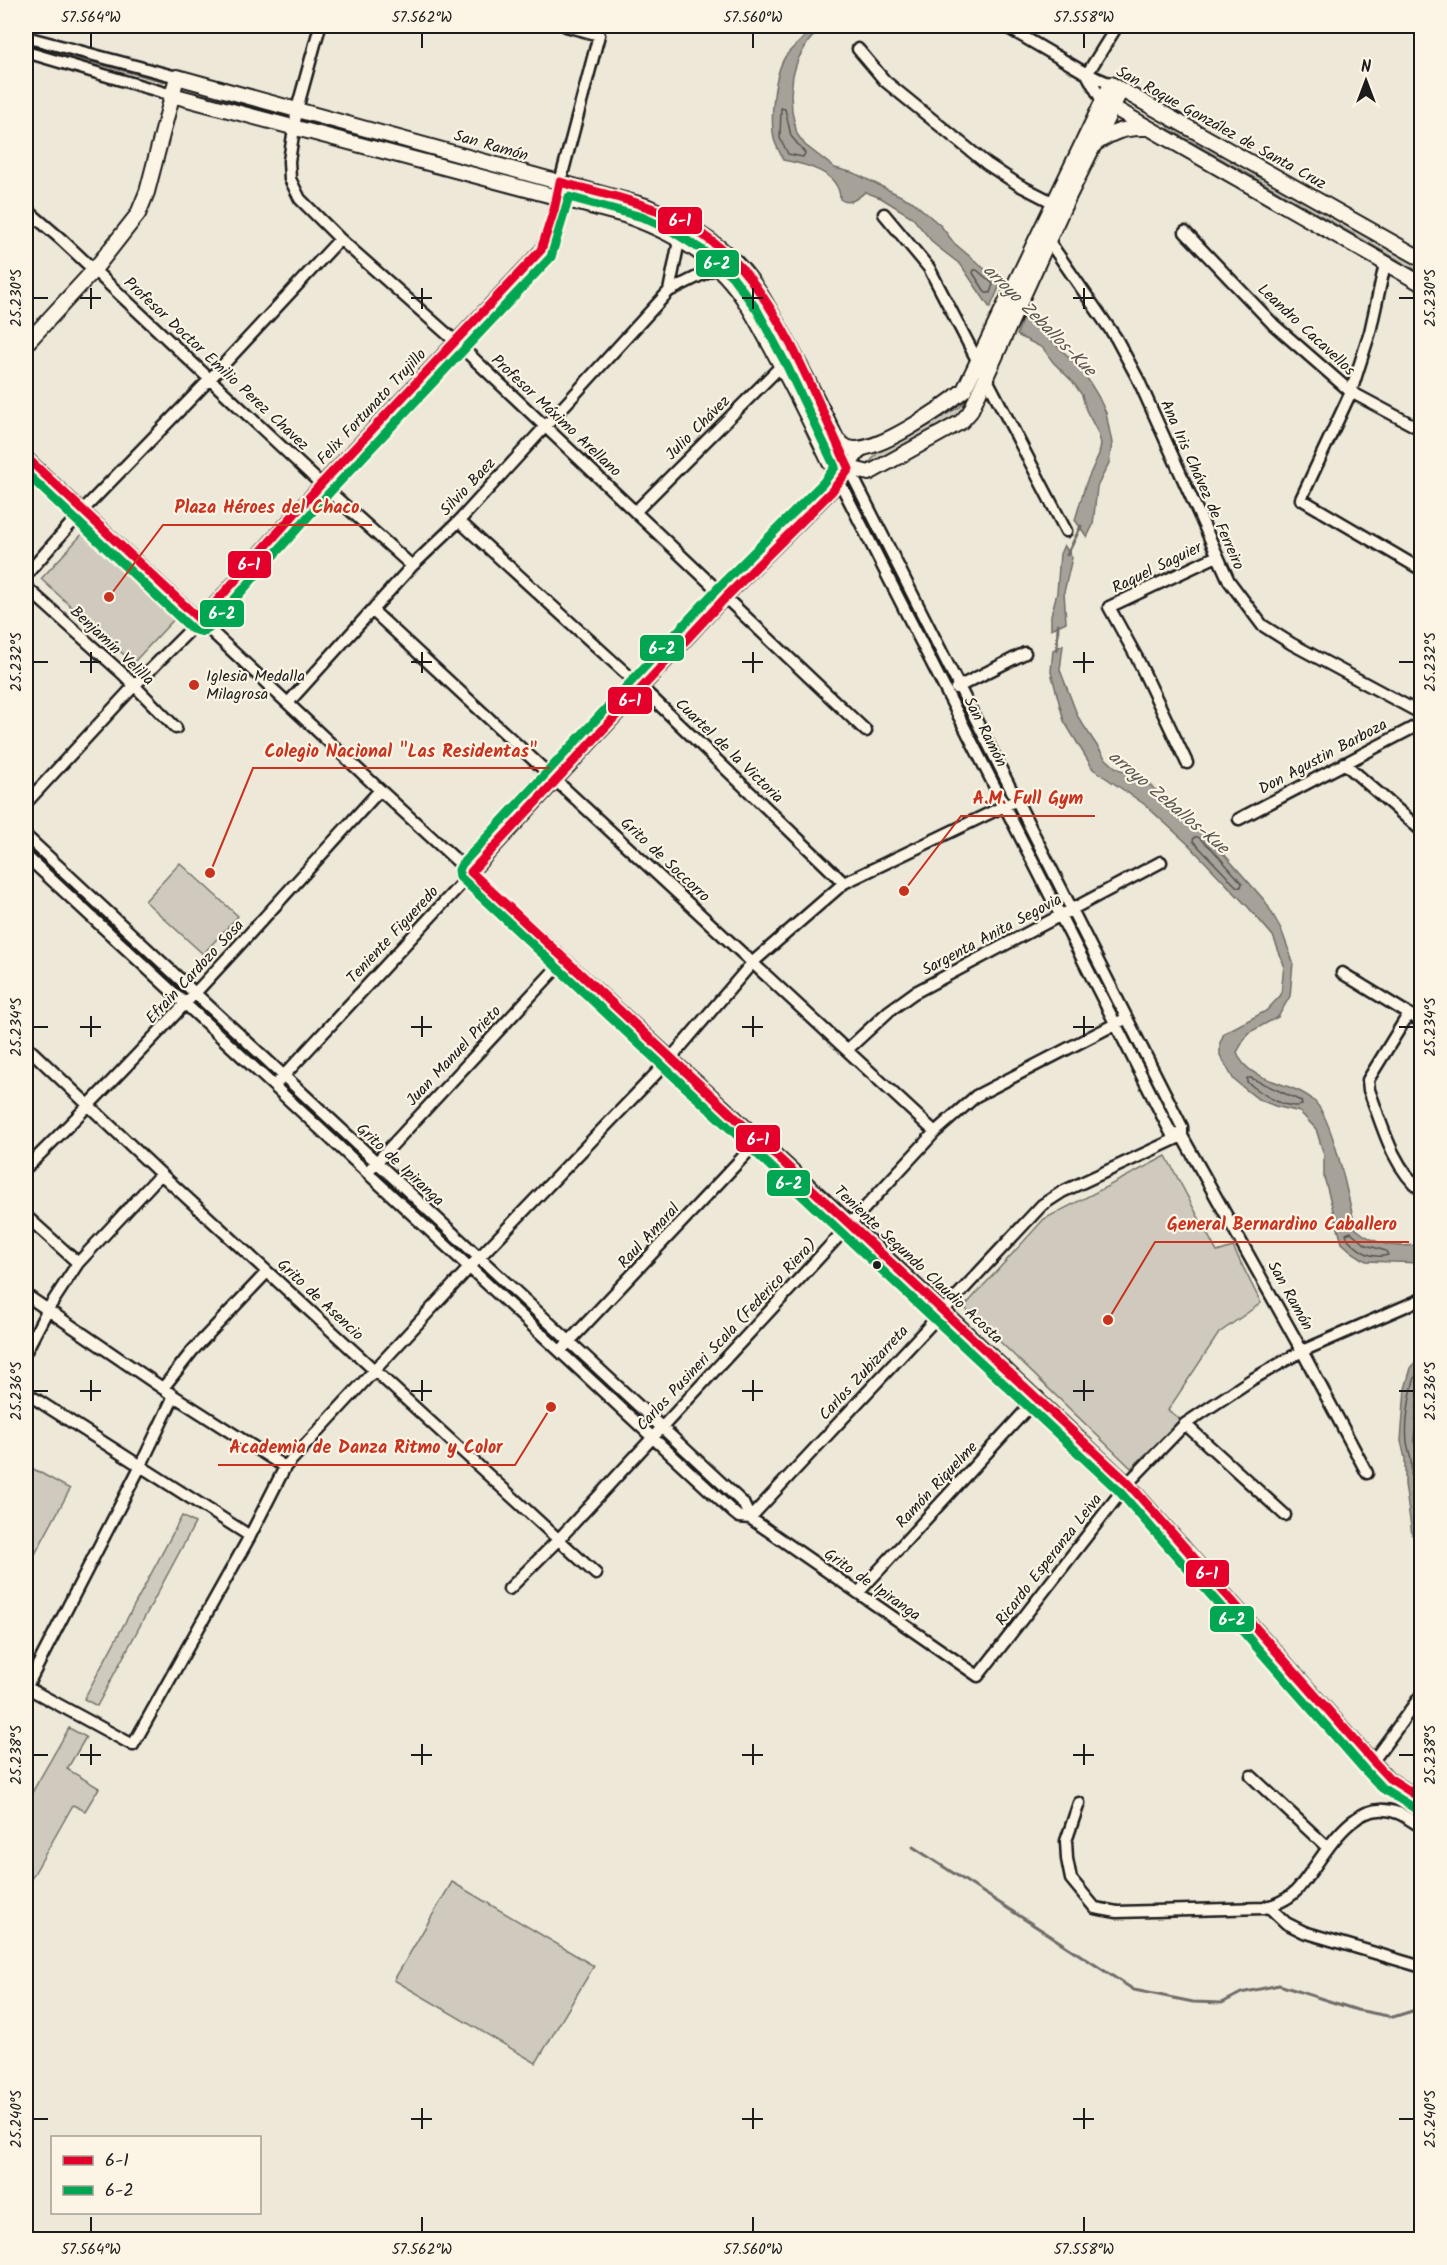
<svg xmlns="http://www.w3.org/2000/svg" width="1447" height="2265" viewBox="0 0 1447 2265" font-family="Kalam,sans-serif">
<rect width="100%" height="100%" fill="#eee8d9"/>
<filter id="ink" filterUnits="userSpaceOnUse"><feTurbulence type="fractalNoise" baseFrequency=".0167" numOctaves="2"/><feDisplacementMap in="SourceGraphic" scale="12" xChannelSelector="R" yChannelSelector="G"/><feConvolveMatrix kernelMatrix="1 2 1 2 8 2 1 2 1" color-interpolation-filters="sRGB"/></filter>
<g filter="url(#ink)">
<path fill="#cfcabd" stroke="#76736c" stroke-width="1.5" d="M26,43L164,80V82L26,45Z
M1168,123L1421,263V273L1169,129Z
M570,191L645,212L672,224L711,248L727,263L743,280L764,309L830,445H828C788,363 757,270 670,226C639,210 604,202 570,192Z
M977,384L964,413L868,467L867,465L880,450L960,407Z
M855,493L950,679V681L947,680L854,495Z
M85,531L178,615L133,663L41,579Z
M26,844L177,986V988L26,849Z
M180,863L238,916L203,954L145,901Z
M1166,1156L1217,1252L1233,1247L1261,1303L1219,1333L1168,1410L1181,1420L1131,1468L964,1307L1044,1219Z
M28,1466L70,1489L26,1571V1471Z
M182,1516L195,1523L97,1706L84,1699Z
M69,1728L86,1737L67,1769L99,1788L85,1811L73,1805L26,1888V1803Z
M452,1882L594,1966L536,2063L394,1980Z"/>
<path fill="#a7a299" stroke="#6f6c67" stroke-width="1.5" d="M811,26H822L808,42L798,59L793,75L791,94L792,112L797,134L805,145L835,168L854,173L913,202L941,226L954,243L1001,283L990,308L961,265L934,244L912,217L881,198L865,192C858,198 849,206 840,199C840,172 805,164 783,160C781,154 776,146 774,139C770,118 774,75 785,57C793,45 806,40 811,26Z
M1022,319L1041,331L1081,368L1098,396L1106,413L1112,443L1109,463L1097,487L1093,525L1087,537L1075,520L1086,483L1099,454L1101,444L1098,433L1086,410L1082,395L1073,382L1053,362L1043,348L1017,335Z
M1064,545L1072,558L1064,592L1066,622L1051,629V615L1057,593L1060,554Z
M1063,645L1060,670L1078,717L1105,758L1115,767L1150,785L1216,845L1265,901L1281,929L1293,962L1290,996L1278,1017L1248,1033L1237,1052C1247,1083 1292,1081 1313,1100C1334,1118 1348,1200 1356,1229C1378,1247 1395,1247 1421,1245V1263L1366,1261L1352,1252L1342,1243L1324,1177V1155L1316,1129L1300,1112L1275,1106L1258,1099L1234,1080L1220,1055V1043L1224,1033L1266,1011L1281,995L1284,965L1273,936L1248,907L1188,844L1144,804L1093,769L1064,721L1051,672L1053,650Z
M1421,1355V1551L1412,1534L1405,1484V1458L1401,1441L1405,1389L1411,1368Z"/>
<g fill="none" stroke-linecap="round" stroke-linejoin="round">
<path stroke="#54524e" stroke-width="1.5" d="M781,108L785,109L791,136L805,153L803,157L788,154L780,138Z
M974,270H977L993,284L990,293H986L973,273Z
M1194,837H1198L1212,849L1242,883L1241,887H1237L1193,841Z
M1251,1078L1301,1101L1302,1105C1284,1110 1261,1093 1247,1082V1078Z
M1351,1232L1366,1245L1386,1251L1388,1255C1372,1260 1358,1250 1348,1239L1346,1234Z
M1422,1365C1410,1378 1405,1424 1407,1442C1408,1448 1410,1454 1411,1461C1412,1484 1410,1519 1422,1539
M1422,1380L1418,1392L1414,1440L1418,1457L1422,1505"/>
<path stroke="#6f6c67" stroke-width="3" d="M1067,555L1081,526
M1057,650L1058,624
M913,1847L1134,1990L1193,2002L1222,2003L1241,1993L1279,1985L1357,2010L1393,2017L1422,2008"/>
<g stroke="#1c1c1c" stroke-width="15">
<path id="minor" d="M320,26L297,109L289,161L290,179L300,199L340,239L455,341L866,731
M1005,26L1087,74L1111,84
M26,37L177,77
M858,49L885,81L987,164L1019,185L1060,206
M26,52L172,95
M1087,74L1117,26
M1087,74L1102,101
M26,209L62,240L321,484L412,566
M884,214L929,268L1066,531
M1185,232L1274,325L1351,392L1422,430
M1044,237L1048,240L1116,338L1138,379L1229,581L1262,625L1292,644L1422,714
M1385,264L1370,332L1351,392L1301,499L1422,570
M669,291L678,246L676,237
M837,440L849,469L1182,1127V1136L1302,1351L1367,1473
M26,457L380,790L864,1235L1128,1483L1373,1761L1389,1778L1422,1799
M830,463L1171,1133L1182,1136
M635,512L781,366
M459,521L642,688L844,883
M26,575L83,510L210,379L340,239
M26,587L123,674L176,728
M373,611L935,1132
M956,688L1025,653
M288,703L412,566L459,521L669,291L709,271L718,269
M1187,763L1137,658L1109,607L1217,556
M1344,763L1422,831
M26,803L134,686L200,620L321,484L541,250C551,229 557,205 560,182L599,35L566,26
M1239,819L1422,723
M26,836L743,1503L750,1518
M26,856L734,1513L739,1517L750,1518L978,1676L1128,1483L1185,1424L1251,1380L1302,1351L1422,1299
M1342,973L1422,1022
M1408,1015L1368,1080L1369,1090C1382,1124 1392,1167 1422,1191
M26,1046L161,1174L596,1574
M848,1049L889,1011L914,993L1161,862
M278,1082L726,597L832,491L863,448
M26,1168C149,1047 264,918 380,790
M371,1168L564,960
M26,1216L78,1263
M26,1295L174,1396L285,1467
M564,1347L759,1140
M26,1351L48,1309L78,1263L161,1174
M163,1388L193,1350L267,1272
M26,1393L250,1536
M1185,1424L1285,1515
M750,1518L1042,1205L1062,1192L1182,1136
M509,1589L558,1540L935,1132L976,1096L1127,1018
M858,1593L1038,1397
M26,1687L133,1745L250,1536L285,1467L469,1268L671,1058L753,962L844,883L1017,800
M26,1688L140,1467L174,1396
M1373,1761L1422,1694
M1251,1776L1328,1848
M1079,1803L1066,1841L1067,1859L1071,1879L1095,1908L1117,1912L1264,1908C1276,1904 1287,1900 1296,1891C1322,1863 1350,1794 1398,1813C1406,1816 1414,1823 1422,1827
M1268,1906L1286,1923L1304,1932L1422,1967"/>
</g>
<g stroke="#1c1c1c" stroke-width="18">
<path id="tertiary" d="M172,95L624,215C661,228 698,246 725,275C744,295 757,321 770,345C791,383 811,423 830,463L869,473L961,422L970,412L1063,208L1121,90
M1107,104L1422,284
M1095,144C1112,132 1125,127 1146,128
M26,344L94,270L138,214L147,192L177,77L646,206C680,221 716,240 741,268C757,286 769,309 781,330C801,366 819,403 837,440C840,442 845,447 849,448C874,456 945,406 964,390L1111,84L1422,259"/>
</g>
<use href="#minor" stroke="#fcf5e5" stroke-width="10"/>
<use href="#tertiary" stroke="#fcf5e5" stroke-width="14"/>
<g stroke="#fcf5e5" stroke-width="14">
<path id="bus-1" d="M26,457L200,620L321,484L541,250L554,210L560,182C599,193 640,201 677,219C700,231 725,250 742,269C787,321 819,406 849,469L832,491L726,597L471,872L1128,1483L1373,1761L1389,1778L1422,1799"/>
</g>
<g stroke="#fcf5e5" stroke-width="14">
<path id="bus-2" d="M26,473L192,629L203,632L209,628L330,492L551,257L569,197L642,217L672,231L702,250L732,276L757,310L787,366L835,467L823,483L717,589L462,864L459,870L460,877L1119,1491L1364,1769L1382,1788L1416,1809"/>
</g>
<use href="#bus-1" stroke="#e4002b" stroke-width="9"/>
<use href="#bus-2" stroke="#00a651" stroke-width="9"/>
</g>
</g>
<path fill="none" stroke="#1c1c1c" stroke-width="2" d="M91,33V48M422,33V48M753,33V48M1084,33V48M91,288V309M422,288V309M753,288V309M1084,288V309M33,298H48M80,298H101M411,298H432M742,298H763M1073,298H1094M1399,298H1414M91,652V673M422,652V673M753,652V673M1084,652V673M33,662H48M80,662H101M411,662H432M742,662H763M1073,662H1094M1399,662H1414M91,1016V1037M422,1016V1037M753,1016V1037M1084,1016V1037M33,1027H48M80,1027H101M411,1027H432M742,1027H763M1073,1027H1094M1399,1027H1414M91,1380V1401M422,1380V1401M753,1380V1401M1084,1380V1401M33,1391H48M80,1391H101M411,1391H432M742,1391H763M1073,1391H1094M1399,1391H1414M91,1744V1765M422,1744V1765M753,1744V1765M1084,1744V1765M33,1755H48M80,1755H101M411,1755H432M742,1755H763M1073,1755H1094M1399,1755H1414M422,2108V2129M753,2108V2129M1084,2108V2129M33,2119H48M411,2119H432M742,2119H763M1073,2119H1094M1399,2119H1414M91,2217V2232M422,2217V2232M753,2217V2232M1084,2217V2232"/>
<circle fill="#c8321e" stroke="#fcf5e5" stroke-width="2" cx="194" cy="685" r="6"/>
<circle fill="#1c1c1c" stroke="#fcf5e5" stroke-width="2" cx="877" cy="1265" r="5"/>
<g text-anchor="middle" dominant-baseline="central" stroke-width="4.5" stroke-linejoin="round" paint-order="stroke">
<g font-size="16" fill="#1c1c1c" stroke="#fcf5e5">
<text transform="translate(1221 128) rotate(29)">San Roque González de Santa Cruz</text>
<text transform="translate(491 146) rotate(16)">San Ramón</text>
<text transform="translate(1306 330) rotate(43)">Leandro Cacavellos</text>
<text transform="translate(216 364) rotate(43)">Profesor Doctor Emilio Perez Chavez</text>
<text transform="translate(372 407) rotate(-47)">Felix Fortunato Trujillo</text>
<text transform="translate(556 416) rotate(43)">Profesor Máximo Arellano</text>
<text transform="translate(698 428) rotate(-45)">Julio Chávez</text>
<text transform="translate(1202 485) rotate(66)">Ana Iris Chávez de Ferreiro</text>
<text transform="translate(468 487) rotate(-47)">Silvio Baez</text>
<text transform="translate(1157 568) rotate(-26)">Raquel Saguier</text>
<text transform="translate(112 646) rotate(43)">Benjamín Velilla</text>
<text transform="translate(985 732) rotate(63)">San Ramón</text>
<text transform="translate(729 751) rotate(44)">Cuartel de la Victoria</text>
<text transform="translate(1323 757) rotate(-28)">Don Agustin Barboza</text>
<text transform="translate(665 860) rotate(43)">Grito de Soccorro</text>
<text transform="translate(393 935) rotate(-47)">Teniente Figueredo</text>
<text transform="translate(992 935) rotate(-28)">Sargenta Anita Segovia</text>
<text transform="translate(195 972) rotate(-47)">Efrain Cardozo Sosa</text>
<text transform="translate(454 1056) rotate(-47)">Juan Manuel Prieto</text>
<text transform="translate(400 1165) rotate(43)">Grito de Ipiranga</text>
<text transform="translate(649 1236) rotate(-47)">Raul Amaral</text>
<text transform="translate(918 1265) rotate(43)">Teniente Segundo Claudio Acosta</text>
<text transform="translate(1290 1296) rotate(61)">San Ramón</text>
<text transform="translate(320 1300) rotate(43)">Grito de Asencio</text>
<text transform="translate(727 1335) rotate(-47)">Carlos Pusineri Scala (Federico Riera)</text>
<text transform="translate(864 1373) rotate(-47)">Carlos Zubizarreta</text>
<text transform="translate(937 1485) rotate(-47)">Ramón Riquelme</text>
<text transform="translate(1049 1560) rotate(-52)">Ricardo Esperanza Leiva</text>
<text transform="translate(872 1585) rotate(35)">Grito de Ipiranga</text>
</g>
<g font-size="16" fill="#1c1c1c" stroke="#fcf5e5" text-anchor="start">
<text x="206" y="676">Iglesia Medalla<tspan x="206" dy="18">Milagrosa</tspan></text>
</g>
<g font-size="18" font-style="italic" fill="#5b5854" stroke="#fcf5e5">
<text transform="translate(1039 321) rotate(45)">arroyo Zeballos-Kue</text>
<text transform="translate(1168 803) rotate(40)">arroyo Zeballos-Kue</text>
</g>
</g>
<path fill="none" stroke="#c8321e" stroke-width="2" d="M109 597L163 525H372M210 873L253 768H550M904 891L961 816H1095M1108 1320L1155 1242H1409M551 1407L515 1465H218"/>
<g fill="#c8321e" stroke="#fcf5e5" stroke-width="2">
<circle cx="109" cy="597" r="6"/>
<circle cx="210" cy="873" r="6"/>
<circle cx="904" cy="891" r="6"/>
<circle cx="1108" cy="1320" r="6"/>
<circle cx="551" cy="1407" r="6"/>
</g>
<g font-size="18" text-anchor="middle" font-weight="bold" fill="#c8321e" stroke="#fcf5e5" stroke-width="4.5" stroke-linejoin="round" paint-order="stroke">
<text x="267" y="513">Plaza Héroes del Chaco</text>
<text x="401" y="757">Colegio Nacional "Las Residentas"</text>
<text x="1028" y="804">A.M. Full Gym</text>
<text x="1282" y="1230">General Bernardino Caballero</text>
<text x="366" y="1453">Academia de Danza Ritmo y Color</text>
</g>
<g stroke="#fcf5e5" stroke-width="2">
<rect x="657" y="206" width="46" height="29" rx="6" fill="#e4002b"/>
<rect x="695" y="249" width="45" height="29" rx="6" fill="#00a651"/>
<rect x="227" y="550" width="45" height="29" rx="6" fill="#e4002b"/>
<rect x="199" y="599" width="46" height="29" rx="6" fill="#00a651"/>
<rect x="639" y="634" width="46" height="28" rx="6" fill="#00a651"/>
<rect x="607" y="686" width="46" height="29" rx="6" fill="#e4002b"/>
<rect x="735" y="1124" width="46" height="29" rx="6" fill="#e4002b"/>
<rect x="766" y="1169" width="45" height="28" rx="6" fill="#00a651"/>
<rect x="1185" y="1559" width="45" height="29" rx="6" fill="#e4002b"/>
<rect x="1209" y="1605" width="46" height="28" rx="6" fill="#00a651"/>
</g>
<g font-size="16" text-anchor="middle" font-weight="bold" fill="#fff">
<text x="680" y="226">6-1</text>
<text x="717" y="269">6-2</text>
<text x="249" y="570">6-1</text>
<text x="222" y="619">6-2</text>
<text x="662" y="654">6-2</text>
<text x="630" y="706">6-1</text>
<text x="758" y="1145">6-1</text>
<text x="789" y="1189">6-2</text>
<text x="1207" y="1579">6-1</text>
<text x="1232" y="1625">6-2</text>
</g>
<rect width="1447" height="2265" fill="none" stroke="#fcf5e5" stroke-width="66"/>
<rect x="51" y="2136" width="210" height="78" fill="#fcf5e5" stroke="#a29e95" stroke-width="1.5"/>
<rect x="63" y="2156" width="30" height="9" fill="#e4002b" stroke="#a29e95" stroke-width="1.5"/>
<text x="105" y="2166" font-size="18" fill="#1c1c1c">6-1</text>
<rect x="63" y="2186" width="30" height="9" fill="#00a651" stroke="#a29e95" stroke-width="1.5"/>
<text x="105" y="2196" font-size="18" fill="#1c1c1c">6-2</text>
<g transform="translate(1366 81)" stroke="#fcf5e5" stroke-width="4.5" paint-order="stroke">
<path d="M0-4.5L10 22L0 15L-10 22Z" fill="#1c1c1c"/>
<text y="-9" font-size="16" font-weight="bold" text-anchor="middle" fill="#1c1c1c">N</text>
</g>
<rect x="33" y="33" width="1381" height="2199" fill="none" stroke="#1c1c1c" stroke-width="2"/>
<g font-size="15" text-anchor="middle" fill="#1c1c1c">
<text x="91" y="22">57.564°W</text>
<text x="422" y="22">57.562°W</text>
<text x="753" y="22">57.560°W</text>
<text x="1084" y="22">57.558°W</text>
<text transform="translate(16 298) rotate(-90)" y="5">25.230°S</text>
<text transform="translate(1430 298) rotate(-90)" y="5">25.230°S</text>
<text transform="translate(16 662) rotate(-90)" y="5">25.232°S</text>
<text transform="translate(1430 662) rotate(-90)" y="5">25.232°S</text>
<text transform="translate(16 1027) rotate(-90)" y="5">25.234°S</text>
<text transform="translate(1430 1027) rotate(-90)" y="5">25.234°S</text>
<text transform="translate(16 1391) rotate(-90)" y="5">25.236°S</text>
<text transform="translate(1430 1391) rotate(-90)" y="5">25.236°S</text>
<text transform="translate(16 1755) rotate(-90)" y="5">25.238°S</text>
<text transform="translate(1430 1755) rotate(-90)" y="5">25.238°S</text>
<text transform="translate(16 2119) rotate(-90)" y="5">25.240°S</text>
<text transform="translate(1430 2119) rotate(-90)" y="5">25.240°S</text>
<text x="91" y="2254">57.564°W</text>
<text x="422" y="2254">57.562°W</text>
<text x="753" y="2254">57.560°W</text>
<text x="1084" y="2254">57.558°W</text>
</g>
</svg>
